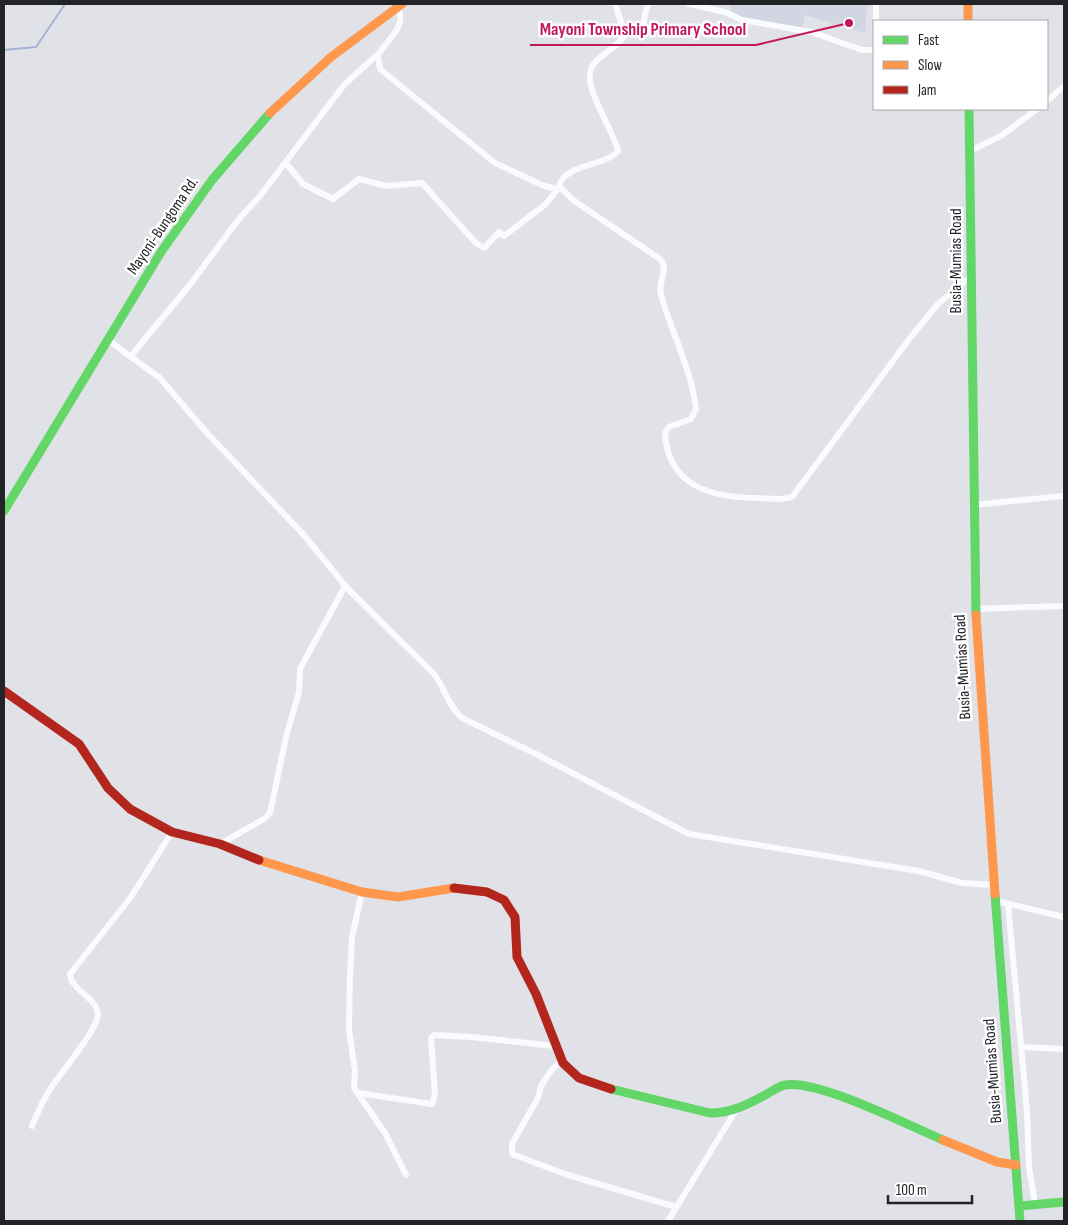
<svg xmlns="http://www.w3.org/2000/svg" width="1068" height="1225" viewBox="0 0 1068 1225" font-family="'Sofia Sans Condensed',sans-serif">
<rect width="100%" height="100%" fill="#e0e2e8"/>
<path fill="#d2d6e2" d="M730,4H867L865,33L805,15L802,28L744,18L732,13Z"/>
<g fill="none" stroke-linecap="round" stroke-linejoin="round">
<path stroke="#a4b2d8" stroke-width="2" d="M4,50L36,47L65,4"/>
<path stroke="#fafbfc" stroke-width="6" d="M615,4L625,34C618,49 599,53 592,67C581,86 614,130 618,151C606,166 564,164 559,186L573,200L660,259C670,271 657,281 661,295C671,331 692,371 696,409L691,419L669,427L665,432C667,486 712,498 757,498C768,498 781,501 792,497L910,338L939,303L971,277
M689,4L725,12L742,20L811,32L862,50H874
M876,4V21
M398,7C407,29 387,38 378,56L380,69L495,163L542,185L559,190
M625,34L641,30C646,21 643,12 649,4
M1047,101L1064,86
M970,151L1001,136L1037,109
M286,163L303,184L333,199L359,179L387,186L422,183L476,243L484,248L499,232L504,236L546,204L557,190
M108,340L160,378L206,432L302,533L348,589L434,674C444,687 449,707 462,718L536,754L689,834L919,871L962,883L994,885
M131,356L192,282L238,220L260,196L344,85L380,52
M973,505L1064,496
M975,609L1064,606
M220,844L264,819L270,813L286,737L299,692L300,669L345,586
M362,892L352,937L350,974L349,1029L355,1072L354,1088L385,1133L406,1175
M996,901L1064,917
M1008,904L1027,1111L1029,1167L1035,1204
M1022,1047L1064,1049
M562,1060L550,1072L541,1086L538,1098L512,1144V1154L565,1174L676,1207
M358,1093L432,1104L435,1095L431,1038L434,1035L472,1037L555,1046
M32,1126C37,1114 42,1102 49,1091C58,1076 99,1028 98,1014C97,998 71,990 70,974L131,897L172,832
M668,1221L736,1110"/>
<path stroke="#63d668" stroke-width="9" d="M969,109L976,615
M4,511L161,252L212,180L270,113
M995,894L1020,1221
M611,1089L710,1113C732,1113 748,1104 767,1094C772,1091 779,1086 785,1085C818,1079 910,1126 943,1140
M1019,1206L1064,1202"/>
<path stroke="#ff974d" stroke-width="9" d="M968,4V21
M270,113L331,57L402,4
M976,615L995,894
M259,860L362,892L398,897L454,888
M943,1140L997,1162L1016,1165"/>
<path stroke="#b3261e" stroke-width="9" d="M4,691L79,744L108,788L130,809L172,832L220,844L259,860
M454,888L487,892L504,900L515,917L517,957L536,994L563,1063L579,1078L611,1089"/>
</g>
<g text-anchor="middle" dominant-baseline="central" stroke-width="5" stroke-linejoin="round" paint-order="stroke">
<g font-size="16" fill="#232428" stroke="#fff">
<text transform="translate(163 226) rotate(-56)">Mayoni-Bungoma Rd.</text>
<text transform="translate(956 261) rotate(-90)">Busia-Mumias Road</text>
<text transform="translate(963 667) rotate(-93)">Busia-Mumias Road</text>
<text transform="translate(993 1071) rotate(-94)">Busia-Mumias Road</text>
</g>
</g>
<path fill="none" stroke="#c2185b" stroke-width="2" d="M849 23L756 45H530"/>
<circle fill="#c2185b" stroke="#fff" stroke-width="2" cx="849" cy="23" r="5"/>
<g font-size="18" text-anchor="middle" font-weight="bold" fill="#c2185b" stroke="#fff" stroke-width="5" stroke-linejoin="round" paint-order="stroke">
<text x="643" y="35">Mayoni Township Primary School</text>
</g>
<rect width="1068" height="1225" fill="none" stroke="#232428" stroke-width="10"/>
<rect x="873" y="20" width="175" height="90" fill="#ffffff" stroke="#a7a7a9"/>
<rect x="883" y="36" width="25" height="8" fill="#63d668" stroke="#a7a7a9"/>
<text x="918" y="45" font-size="15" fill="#232428">Fast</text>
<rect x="883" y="61" width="25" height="8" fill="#ff974d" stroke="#a7a7a9"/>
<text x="918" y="70" font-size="15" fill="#232428">Slow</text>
<rect x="883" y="86" width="25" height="8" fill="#b3261e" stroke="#a7a7a9"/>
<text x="918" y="95" font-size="15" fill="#232428">Jam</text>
<path d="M888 1195v8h84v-8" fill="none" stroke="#232428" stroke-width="2.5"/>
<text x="896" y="1195" font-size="15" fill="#232428" stroke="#ffffff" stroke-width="4" paint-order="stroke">100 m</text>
</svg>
